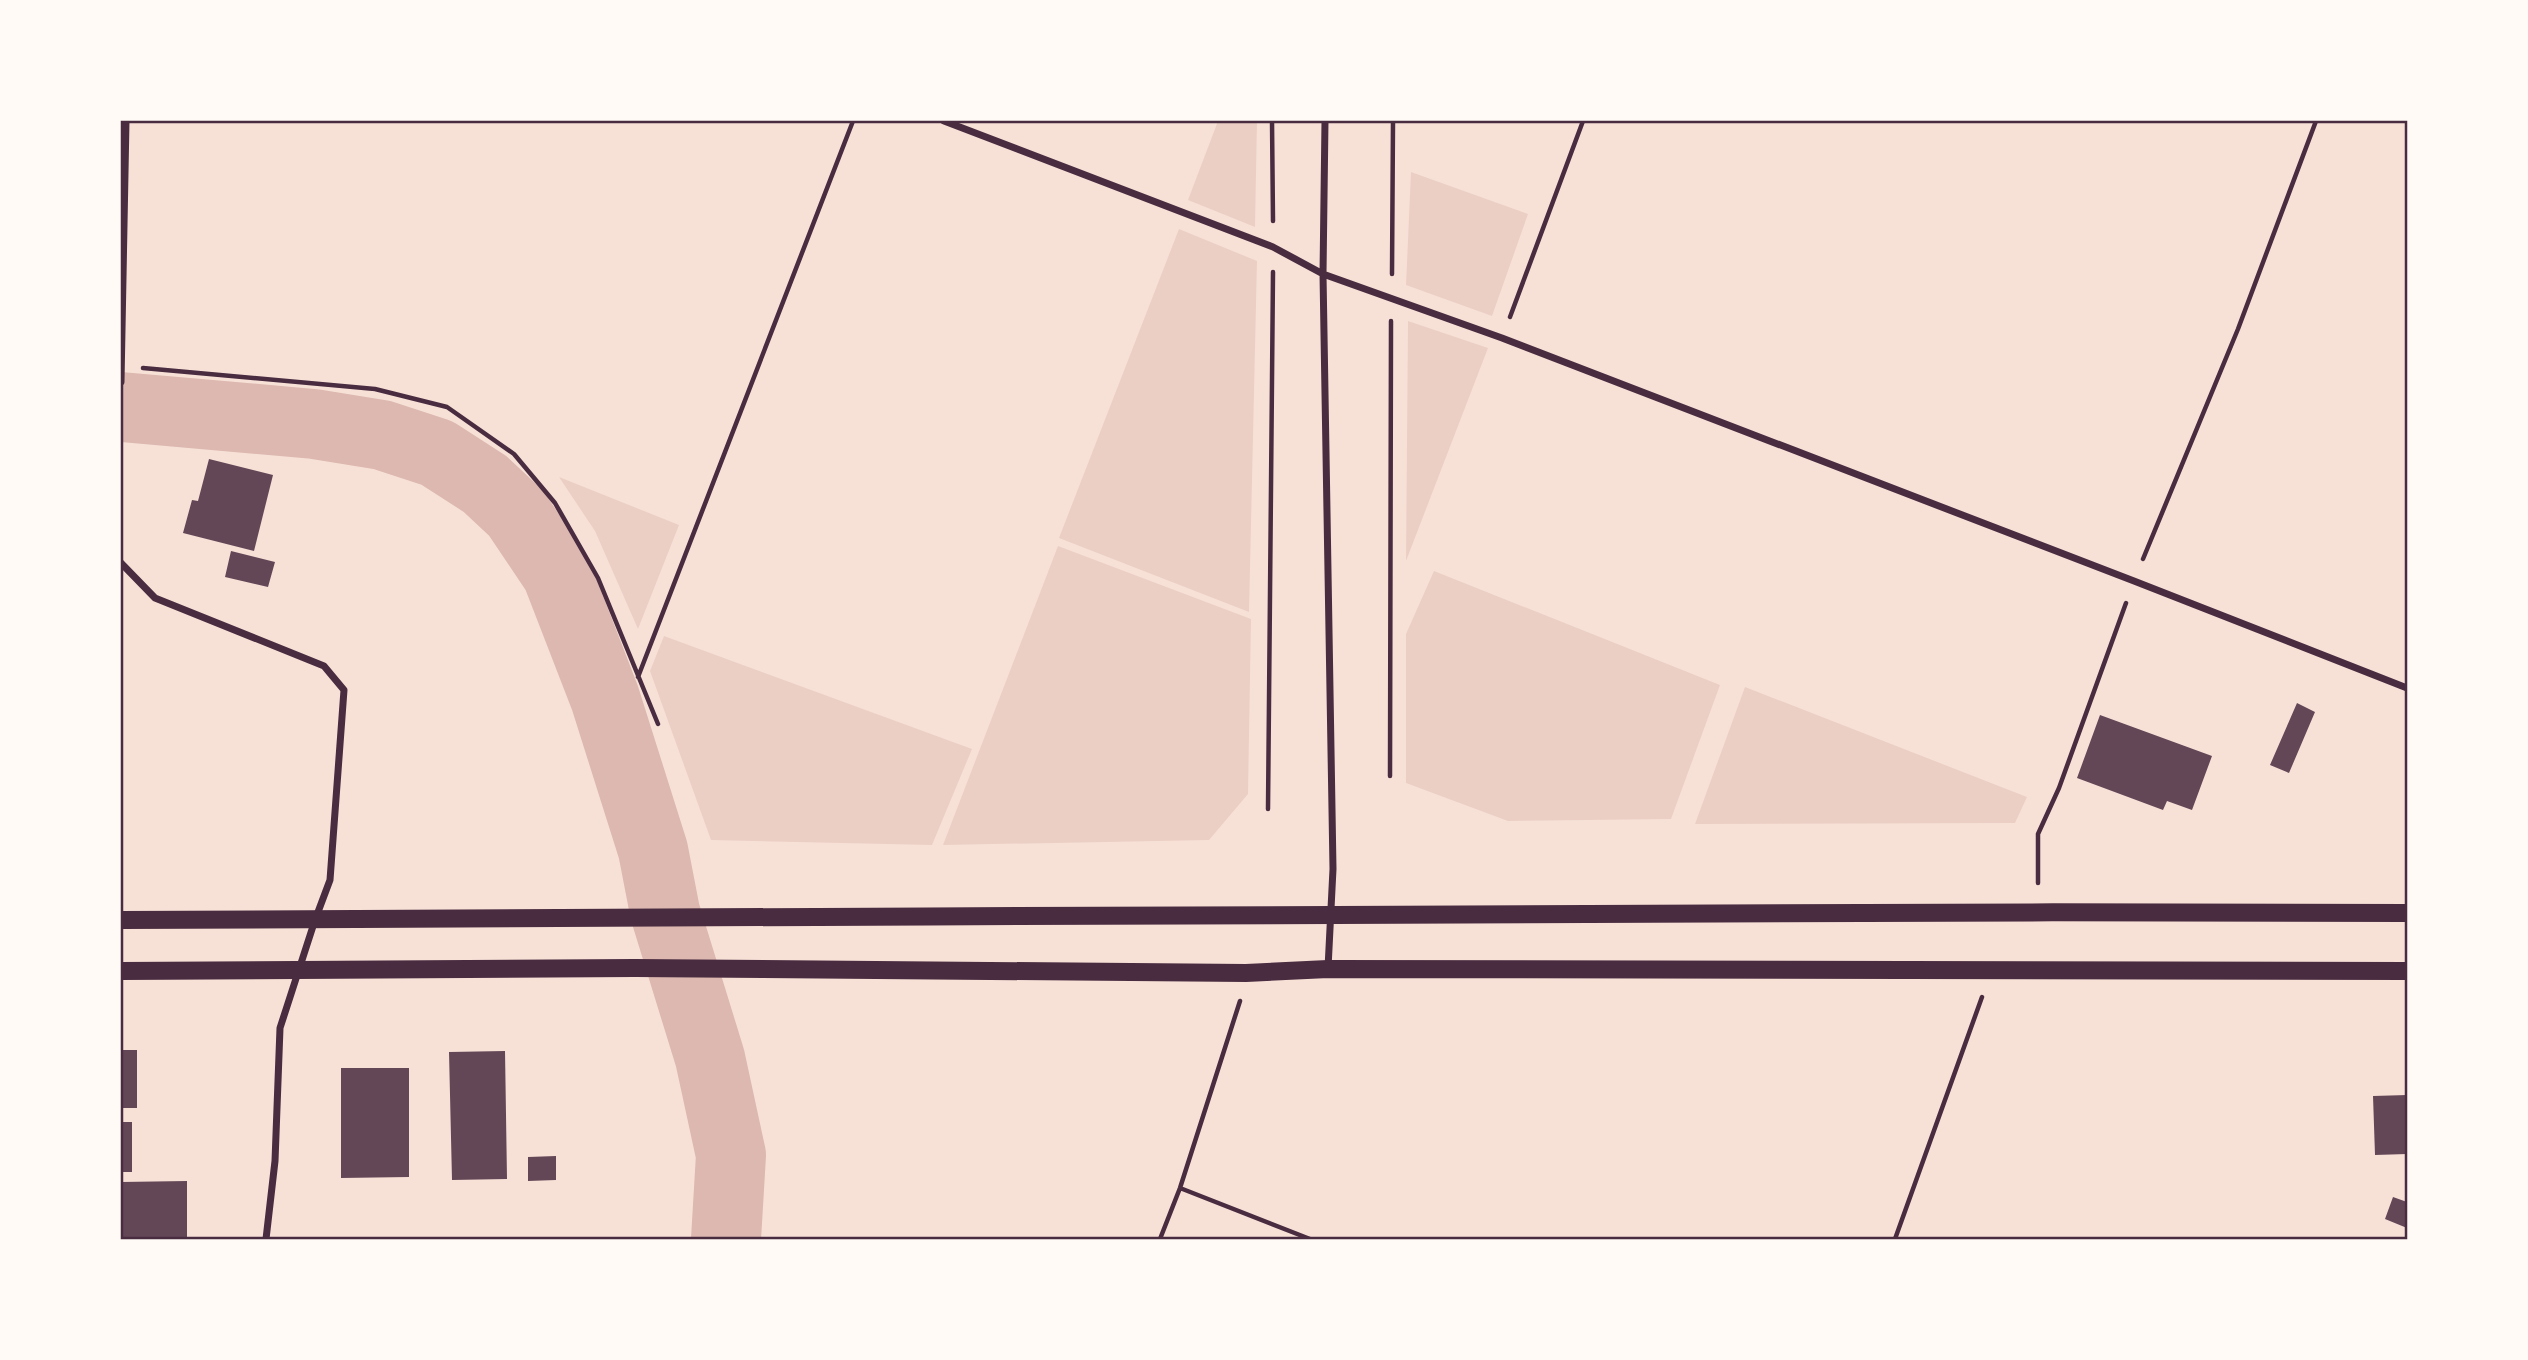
<svg xmlns="http://www.w3.org/2000/svg" width="2528" height="1360" viewBox="0 0 2528 1360" font-family="Ubuntu,sans-serif">
<rect width="100%" height="100%" fill="#f7e1d7"/>
<path fill="#ebcfc5" d="M1218,121H1257L1255,227L1188,200Z
M1411,172L1528,214L1492,316L1406,285Z
M1179,229L1257,261L1249,612L1059,538Z
M1408,321L1488,348L1406,561Z
M559,477L679,525L638,629L595,531Z
M1058,546L1251,619L1248,794L1209,840L943,845Z
M1434,571L1720,685L1671,819L1508,821L1406,783V634Z
M664,636L972,749L932,845L711,840L650,671Z
M1745,687L2027,797L2015,823L1695,824Z"/>
<g fill="none" stroke-linecap="round" stroke-linejoin="round">
<path stroke="#dcb8b0" stroke-width="70" d="M121,407L314,424L382,435L437,453L485,484L516,513L557,574L605,698L653,850L665,912L710,1058L731,1155L726,1239"/>
</g>
<path fill="#644757" d="M209,459L273,475L254,551L183,533L192,500L198,501Z
M231,551L275,562L268,587L225,577Z
M2297,703L2315,712L2289,773L2270,765Z
M2100,715L2212,756L2192,810L2167,801L2163,810L2077,778Z
M121,1050H137V1108H121Z
M505,1051L507,1179L452,1180L449,1052Z
M341,1068H409V1177L341,1178Z
M2407,1095V1154L2375,1155L2373,1096Z
M121,1122H132V1172H121Z
M556,1156V1180L528,1181V1157Z
M187,1181V1239H121V1182Z
M2393,1197L2407,1202V1228L2385,1219Z"/>
<g fill="none" stroke-linecap="round" stroke-linejoin="round">
<path stroke="#4a2c40" stroke-width="4.5" d="M1272,121L1273,221
M1392,274L1393,121
M1510,317L1583,121
M143,368L375,389L447,407L514,454L555,503L598,578L658,724
M2143,559L2238,329L2316,121
M638,677L853,121
M1390,776L1391,321
M1268,809L1273,272
M2038,883V834L2059,788L2126,603
M1180,1188L1310,1239
M1160,1239L1180,1188L1240,1001
M1895,1239L1982,997"/>
<path stroke="#4a2c40" stroke-width="7" d="M944,121L1273,247L1323,274L1502,338L2134,581L2407,688
M1325,121L1323,274L1333,869L1328,968
M121,382L126,121
M121,563L155,598L324,666L344,690L330,880L315,920L280,1028L275,1161L266,1239"/>
<path stroke="#4a2c40" stroke-width="18" d="M121,920C883,918 1645,910 2407,913
M121,971L635,968L1246,973L1328,969L2407,971"/>
</g>
<rect width="2528" height="1360" fill="none" stroke="#fffaf5" stroke-width="245"/>
<rect x="122" y="122" width="2284" height="1116" fill="none" stroke="#4a2c40" stroke-width="2.5"/>
</svg>
